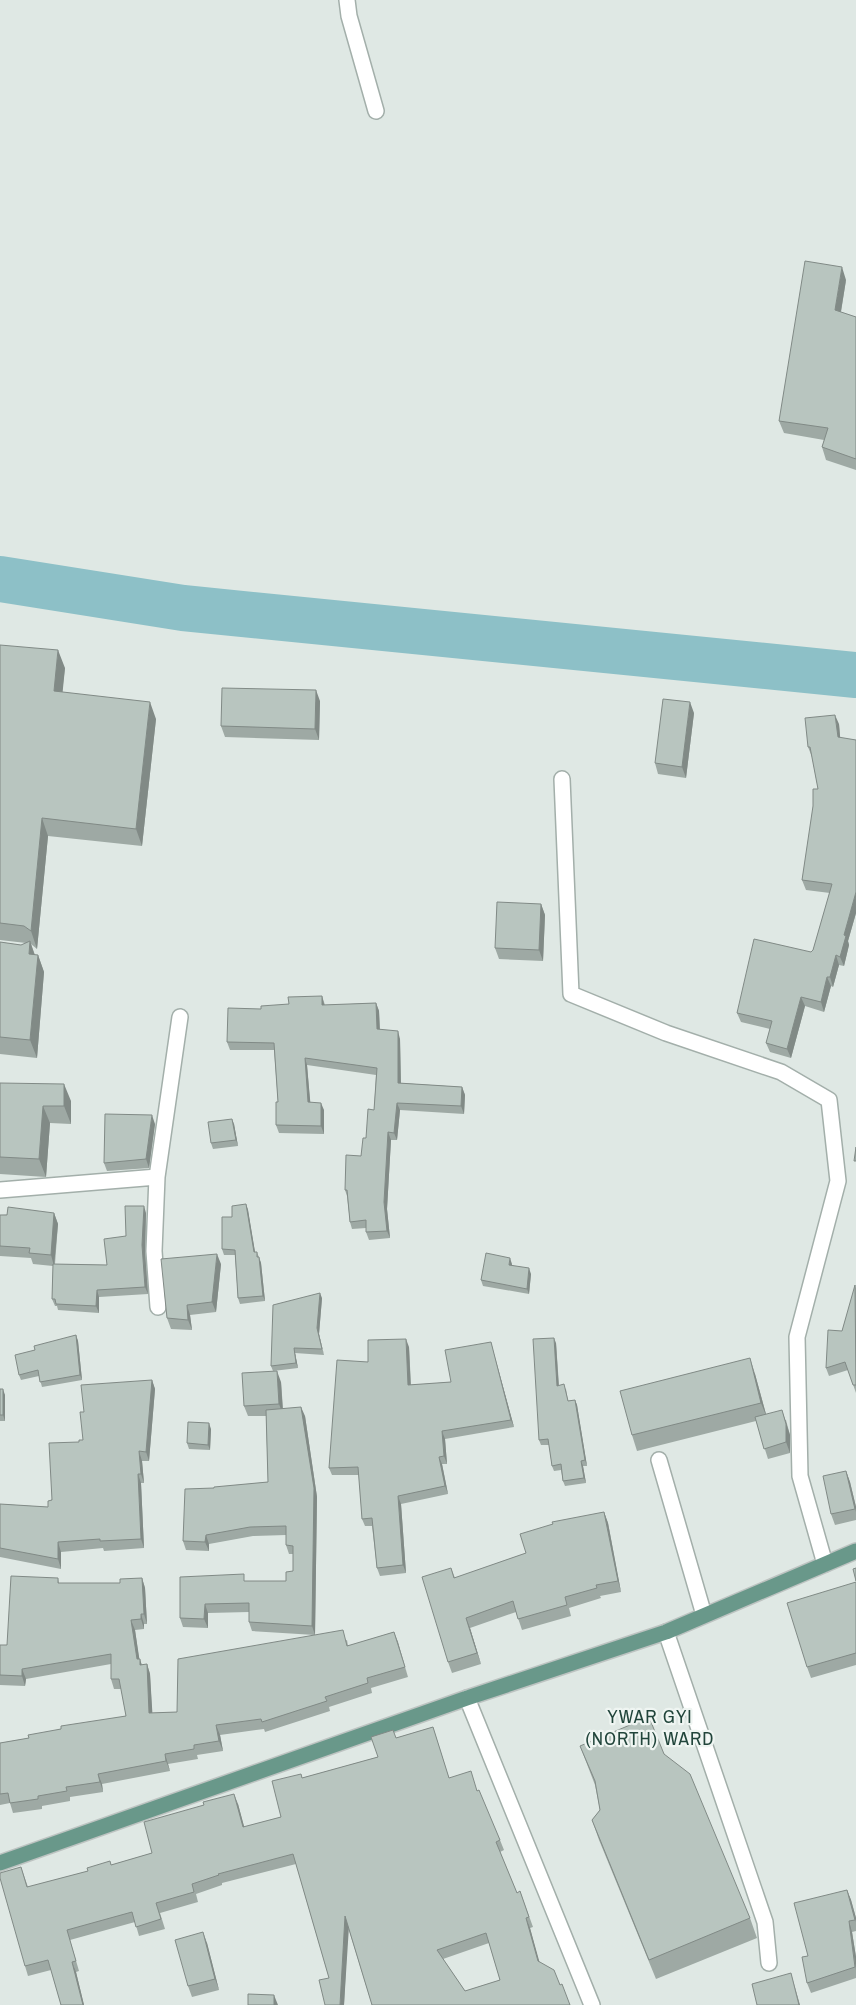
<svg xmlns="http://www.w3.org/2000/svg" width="856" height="2005" viewBox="0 0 856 2005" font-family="'Archivo Narrow',sans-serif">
<rect width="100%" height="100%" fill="#dfe8e4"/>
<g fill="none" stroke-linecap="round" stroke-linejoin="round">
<path stroke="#8dc0c7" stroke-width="46" d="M0,579L183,608L856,675"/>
<g stroke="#a3afaa" stroke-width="18">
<path id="street" d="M347,0L349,16L376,111
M562,779L571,994L666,1033L781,1072L829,1100L838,1181L797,1337L800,1476L825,1564
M0,1190L157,1177
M158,1307L154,1251L157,1177L180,1017
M659,1460L704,1615
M666,1632L765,1922L769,1963
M467,1698L592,2005"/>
</g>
<g stroke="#bdc3c1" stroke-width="18">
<path id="primary" d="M0,1863L467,1698L666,1632L856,1551"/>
</g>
<use href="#street" stroke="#fff" stroke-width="15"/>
<use href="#primary" stroke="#69988a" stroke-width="15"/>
</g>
<path fill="#9ea9a4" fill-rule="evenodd" d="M846,280L841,312L856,317V470L826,460L822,447L824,440L784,433L779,421Z
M0,645L65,668L62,692L156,719L142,846L48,836L37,949L31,944L35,955H38L44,972L37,1058L0,1054V942L21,945L26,943L0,940Z
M320,701L319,740L225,737L221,726Z
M694,713L686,778L658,774L655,763Z
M839,724L840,738L856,740V913L848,941L849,945L844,966L839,965L833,987L831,986L824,1012L805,1006L791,1058L770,1052L766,1043L770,1029L741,1022L737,1013L813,950L830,893L806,890L802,880L818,789L812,757L808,747Z
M541,904L545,915L543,961L499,959L495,948Z
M322,996L325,1005L376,1003L379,1011L380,1029L400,1039L401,1083L462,1087L465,1095L464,1114L400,1110L397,1140H391L387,1209L390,1238L369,1240L366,1232V1228L352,1229L350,1222L347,1196L345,1190L361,1156L374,1110L376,1075L307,1065L310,1102L324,1110V1134L279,1133L276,1125L278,1102L274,1050H230L227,1042L289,1004Z
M0,1083L71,1101V1124L50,1123L46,1177L0,1174Z
M155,1124L149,1168L107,1171L104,1163Z
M234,1124L238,1146L213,1149L211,1143Z
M246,1204L248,1210L255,1252H257L261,1263L265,1301L240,1304L238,1298L235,1255H224L222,1249L232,1217Z
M54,1213L58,1224L55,1264L107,1265L126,1236L146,1213L145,1252L148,1294L99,1297V1313L58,1310L57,1306H55L52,1299L53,1266L33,1264L31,1258L0,1256V1215Z
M221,1264L216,1312L190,1315L192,1330L171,1329L167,1318Z
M512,1264V1265L531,1274L529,1294L483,1286L481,1280Z
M856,1285V1393L848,1370L829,1376L826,1368L842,1331Z
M322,1298L319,1334L324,1355L295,1353L298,1368L273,1371L271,1366Z
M76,1335L78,1341L82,1380L42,1387L39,1376L21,1380L19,1375L35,1350Z
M491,1342L493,1350L514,1427L445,1439L447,1464H442L448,1494L401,1504L406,1573L380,1576L377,1568L372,1526H365L362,1519L359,1475H332L329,1468L368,1362L409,1347L411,1385L451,1382Z
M556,1343L559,1385L566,1389L568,1401L575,1400L577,1405L587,1466H583L586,1483L565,1486L563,1481L561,1470L554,1471L552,1466L549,1445H541L539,1440Z
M755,1374L766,1414L786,1420L790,1435V1453L768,1459L756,1421L637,1451L632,1435Z
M152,1380L155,1389L149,1461H142L144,1483H141L144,1548L104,1551L103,1548L61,1552V1569L0,1557V1504L48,1507L79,1442L83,1440L84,1412Z
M281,1382L283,1408L305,1416L317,1497L315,1635L252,1631L249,1622V1612L208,1613V1628L183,1627L180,1618L247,1581H286L293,1571V1554H289L286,1545V1535L253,1536L209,1544V1551L186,1550L183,1541L214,1488L268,1482L266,1416H248L244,1406Z
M0,1389L5,1395V1421H0Z
M211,1429L210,1450L189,1449L187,1443Z
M846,1471L850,1482L856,1507V1520L835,1525L831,1514Z
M604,1512L608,1523L621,1592L600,1596L601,1598L569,1608L571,1616L522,1630L516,1612L470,1628L481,1664L452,1673L448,1662L451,1568L455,1578L526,1553Z
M58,1578L59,1583H120L142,1578L145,1588L147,1624H144V1629L135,1630L139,1659L142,1665L147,1664L150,1674L152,1713L177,1712L347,1640L348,1646L394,1632L408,1677L371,1688L372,1693L329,1707L330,1711L265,1732L264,1729L220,1735L223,1751L197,1755L198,1759L168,1764L170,1771L102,1784L103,1792L70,1797V1801L42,1806V1809L13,1813L10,1803L0,1805V1743L29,1738L61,1729L126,1716L121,1689H114L111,1679V1664L26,1679L25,1686L0,1685V1645H7Z
M856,1582V1665L811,1678L807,1667Z
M433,1727L449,1778L478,1791L500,1840L504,1850L500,1852L517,1893L520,1891L533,1927L530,1928L539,1962L560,1985L570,2005H372L348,1927L344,2005L329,1978L296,1864L222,1883V1885L196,1894L198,1902L160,1913L165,1929L139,1936L135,1922L70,1940L79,1971L76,1972L84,2005H61L51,1970L28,1976L25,1966L21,1867L28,1887L111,1865L152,1853L238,1804L244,1827L281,1817L301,1774L302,1778L378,1757L396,1738ZM489,1943L500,1980L465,1991L443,1959Z
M580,1746L664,1754L750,1918L757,1938L656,1979L599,1840L592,1820L600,1810L595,1785Z
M847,1890L851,1900L856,1918V1931L852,1932L856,1957V1978L811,1993L807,1983L808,1956Z
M207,1943L219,1990L192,1997L188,1986Z"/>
<path fill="#818a86" d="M842,267L846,280L839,323L835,310Z
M58,650L65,668L61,708L54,691Z
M316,690L320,701L319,740L315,729Z
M150,702L156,719L142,846L136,829Z
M690,702L694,713L686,778L682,767Z
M835,715L839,724L841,747L838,737Z
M42,818L48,836L37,949L31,931Z
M856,892V913L848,941L849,945L844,966L840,957L844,935Z
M541,904L545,915L543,961L539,950Z
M30,941L36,959L29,954Z
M38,955L44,972L37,1058L30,1040Z
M836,955L839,965L833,987L830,977Z
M827,977L831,986L824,1012L821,1002Z
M322,996L324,1004L325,1013L322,1005Z
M801,997L805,1006L791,1058L787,1049Z
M376,1003L379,1011L380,1037L377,1029Z
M398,1031L400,1039L401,1090L398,1083Z
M305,1058L307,1065L311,1110L308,1102Z
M64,1084L71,1101V1124L64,1106Z
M462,1087L465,1095L464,1114L461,1106Z
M321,1103L324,1110V1134L321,1126Z
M397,1103L400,1110L397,1140L394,1133Z
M43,1106L50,1123L46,1177L39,1159Z
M152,1115L155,1124L149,1168L146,1159Z
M232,1119L234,1124L238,1146L236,1140Z
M388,1132L391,1140L387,1209L390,1238L387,1231L384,1202Z
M246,1204L248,1210L256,1258L254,1252Z
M144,1206L146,1213L145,1252L148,1294L145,1287L142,1245Z
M54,1213L58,1224L54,1266L51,1255Z
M217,1254L221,1264L216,1312L212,1302Z
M259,1257L261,1263L265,1301L263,1296Z
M510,1258L512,1264L511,1270L509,1265Z
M529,1268L531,1274L529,1294L527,1289Z
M97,1290L99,1297V1313L96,1306Z
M320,1293L322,1298L319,1334L324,1355L317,1328Z
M187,1305L190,1315L192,1330L188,1320Z
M76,1335L78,1341L82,1380L80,1375Z
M554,1338L556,1343L559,1391L557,1386Z
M406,1339L409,1347L411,1393L408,1385Z
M491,1342L493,1350L514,1427L511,1420Z
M294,1348L298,1368L296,1363Z
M750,1358L755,1374L767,1418L761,1403Z
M277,1371L281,1382L283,1415L279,1404Z
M152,1380L155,1389L149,1461L146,1452Z
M3,1389L5,1395V1421L3,1415Z
M575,1400L577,1405L587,1466L585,1460Z
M301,1407L305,1416L317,1497L315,1635L312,1626Z
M782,1410L790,1435V1453L786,1442Z
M209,1423L211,1429L210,1450L208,1445Z
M442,1431L445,1439L447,1464L444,1456Z
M139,1451L142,1461L144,1483L141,1474Z
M439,1457L442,1464L448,1494L445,1486Z
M581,1461L583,1466L586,1483L584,1478Z
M846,1471L850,1482L856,1507V1512Z
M138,1474L141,1483L144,1548L141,1539Z
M398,1496L401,1504L406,1573L403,1565Z
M604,1512L608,1523L621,1592L618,1581Z
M206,1535L209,1544V1551L205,1542Z
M58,1542L61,1552V1569L58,1559Z
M142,1578L145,1588L147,1624L144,1614Z
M205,1604L208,1613V1628L204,1619Z
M141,1614L144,1624V1629L141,1619Z
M466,1618L470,1628L481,1664L477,1653Z
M131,1620L135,1630L140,1663V1659L143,1669V1675L137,1659Z
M394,1632L398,1642L408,1677L405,1667Z
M147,1664L150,1674L153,1723L149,1713Z
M22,1669L26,1679L25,1686L22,1676Z
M216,1725L220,1735L223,1751L219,1741Z
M165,1754L168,1764L170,1771L166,1761Z
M98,1774L102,1784L103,1792L100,1782Z
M234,1794L238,1804L247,1837L243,1827Z
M847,1890L851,1900L856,1918V1922Z
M345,1916L349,1926L344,2005H340Z
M526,1918L530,1928L542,1971L538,1961Z
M849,1921L852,1932L856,1957V1970Z
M203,1932L207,1943L219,1990L215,1979Z
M72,1962L76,1972L84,2005H83Z
M791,1973L794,1984L800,2005H799Z
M274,1995L278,2005H274Z"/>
<path fill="#b8c5bf" stroke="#818a86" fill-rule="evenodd" d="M805,261L842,267L835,310L856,317V459L822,447L828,428L779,421Z
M0,645L58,650L54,691L150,702L136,829L42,818L31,931L24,926L0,923Z
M222,688L316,690L315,729L221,726Z
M663,699L690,702L682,767L655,763Z
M835,715L838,737L856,740V892L844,935L846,936L840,957L836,955L830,977H827L821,1002L801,997L787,1049L766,1043L772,1021L737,1013L754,939L811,952L813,950L832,884L802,880L813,806V789H818L810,747H808L805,718Z
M497,902L541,904L539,950L495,948Z
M30,941L29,954L38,955L30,1040L0,1037V942L21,945Z
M322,996V1005L376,1003L377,1029L398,1031V1083L462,1087L461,1106L397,1103L394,1133L388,1132L384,1202L387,1231L366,1232V1220L350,1222L347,1190H345L346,1155L361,1156L363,1138H366L368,1109L374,1110L377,1068L305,1058L308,1102L321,1103V1126L276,1125V1102H278L274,1043L227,1042L228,1008L261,1009V1006L289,1004L288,997Z
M0,1083L64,1084V1106H43L39,1159L0,1157Z
M105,1114L152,1115L146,1159L104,1163Z
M232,1119L236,1140L211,1143L208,1122Z
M856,1147V1161H854Z
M246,1204L254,1252H257V1257H259L263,1296L238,1298L235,1250L222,1249V1217H232V1206Z
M125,1206H144L142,1245L145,1287L97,1290L96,1306L56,1304L55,1299H52L53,1264L107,1265L104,1239L126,1236Z
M8,1207L54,1213L51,1255L29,1253L30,1248L0,1246V1215H7Z
M486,1253L510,1258L509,1265L529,1268L527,1289L481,1280Z
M217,1254L212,1302L187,1305L188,1320L167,1318L161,1259Z
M855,1285L856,1385H853L845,1362L826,1368L828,1330L842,1331Z
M320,1293L317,1328L322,1349L294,1348L296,1363L271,1366L273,1305Z
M76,1335L80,1375L40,1382L38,1370L19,1375L15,1355L35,1350L34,1346Z
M554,1338L557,1386L564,1384L568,1401L575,1400L585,1460L581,1461L584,1478L563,1481L561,1464L552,1466L548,1439L539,1440L533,1339Z
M406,1339L408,1385L451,1382L445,1350L491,1342L511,1420L442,1431L444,1456L439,1457L445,1486L398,1496L403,1565L377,1568L372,1518L362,1519L358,1467L329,1468L337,1360L368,1362V1340Z
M750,1358L761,1403L632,1435L620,1391Z
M277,1371L279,1404L244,1406L242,1373Z
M152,1380L146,1452L139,1451L141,1474H138L141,1539L100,1541V1539L58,1542V1559L0,1548V1504L48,1507V1501L52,1500L49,1443L79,1442V1440H83L80,1412H84L81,1385Z
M0,1389H3V1415H0Z
M301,1407L314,1488L312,1626L249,1622V1603L205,1604L204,1619L180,1618V1577L244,1574V1581H286V1572L293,1571V1546L286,1545V1526L250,1527L206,1535L205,1542L183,1541L185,1489L214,1488V1487L268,1482L266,1410Z
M782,1410L786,1424V1442L764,1449L755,1417Z
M188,1422L209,1423L208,1445L187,1443Z
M846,1471L855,1509L831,1514L823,1476Z
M604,1512L618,1581L596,1585L597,1588L565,1597L567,1605L518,1619L513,1601L466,1618L477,1653L448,1662L422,1577L451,1568L454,1578L526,1553L520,1534L553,1524L552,1522Z
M856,1568V1581L853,1569Z
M11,1576L58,1578V1583H120V1579L142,1578L144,1614H141V1619L131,1620L137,1659H140V1665L147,1664L149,1713L177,1712L178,1659L343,1630L347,1646L394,1632L405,1667L367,1678L368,1683L325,1697L327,1701L262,1722L261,1719L216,1725L219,1741L194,1745V1749L165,1754L166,1761L98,1774L100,1782L66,1787L67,1791L38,1796V1799L10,1803L8,1793L0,1794V1743L29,1738L28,1735L61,1729V1726L126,1716L119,1679H111V1654L22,1669V1676L0,1675V1645H7Z
M856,1582V1653L807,1667L787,1603Z
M649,1717L664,1754L690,1774L750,1918L649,1960L592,1820L600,1810L595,1781L580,1746Z
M433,1727L449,1778L471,1771L477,1791L479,1790L500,1840L496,1842L517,1893L520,1891L529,1917L526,1918L538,1961L554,1970L560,1985L562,1984L570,2005H372L345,1916L340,2005H325L319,1980L329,1978L293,1854L218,1874L219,1875L192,1884L194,1892L156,1903L161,1919L136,1927L132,1912L67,1930L76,1961L72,1962L83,2005H61L48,1960L25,1966L0,1878V1873L21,1867L27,1887L88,1871L87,1868L110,1861L111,1865L152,1853L144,1822L204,1805L203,1802L234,1794L243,1827L281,1817L272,1781L301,1774L302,1778L378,1757L371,1737L393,1730L396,1738ZM486,1933L500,1980L465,1991L437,1950Z
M847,1890L855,1920L849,1921L855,1967L807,1983L802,1957L808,1956L794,1903Z
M203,1932L215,1979L188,1986L175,1940Z
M791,1973L799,2005H757L752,1984Z
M248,1994L274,1995V2005H248Z"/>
<g text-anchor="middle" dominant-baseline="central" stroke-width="4.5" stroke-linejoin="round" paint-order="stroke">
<g font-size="19" letter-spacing="1" fill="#21453b" stroke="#eff5f2">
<text x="650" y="1716">YWAR GYI<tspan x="650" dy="22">(NORTH) WARD</tspan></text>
</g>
</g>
</svg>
